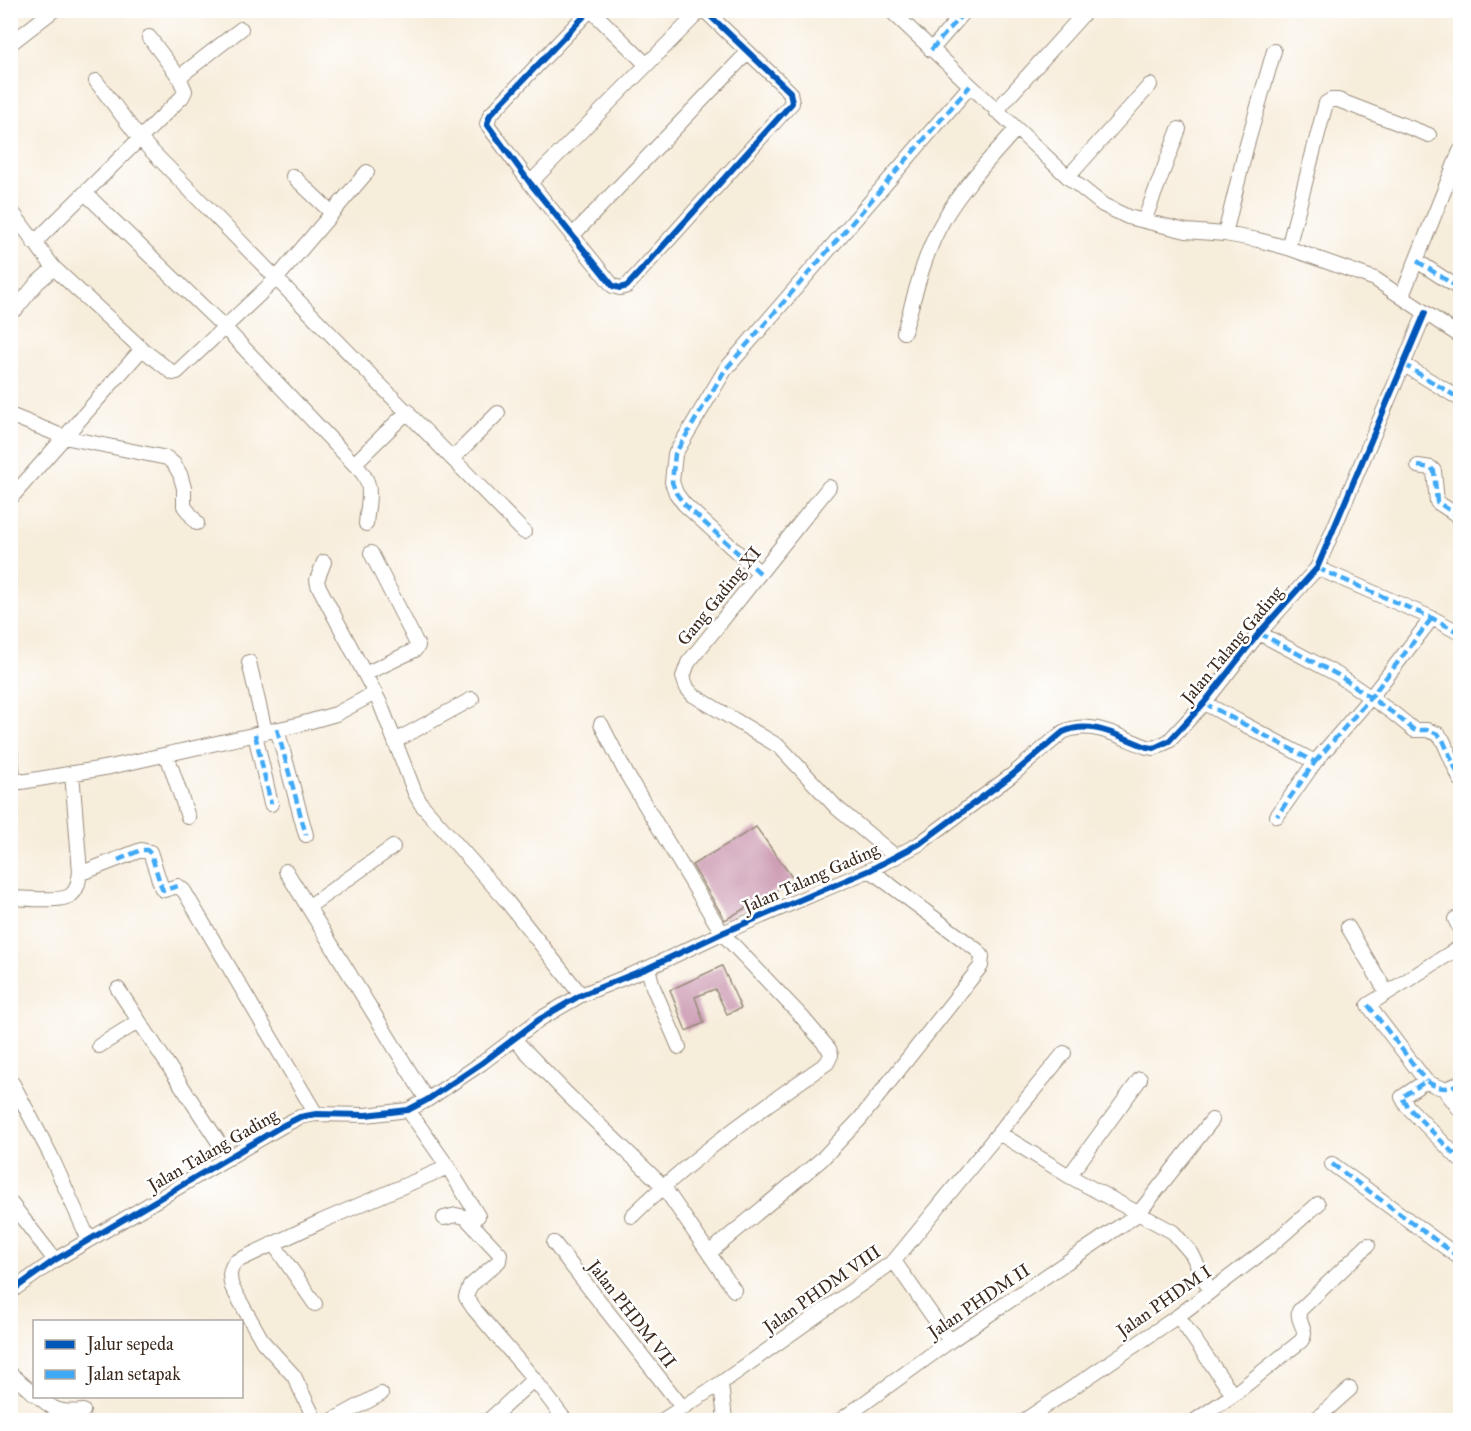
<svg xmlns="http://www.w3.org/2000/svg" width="1471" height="1431" viewBox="0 0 1471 1431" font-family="'IM FELL Great Primer',serif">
<rect width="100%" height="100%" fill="#fff"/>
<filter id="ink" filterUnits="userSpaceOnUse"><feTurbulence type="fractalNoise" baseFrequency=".0167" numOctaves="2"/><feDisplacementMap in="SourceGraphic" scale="12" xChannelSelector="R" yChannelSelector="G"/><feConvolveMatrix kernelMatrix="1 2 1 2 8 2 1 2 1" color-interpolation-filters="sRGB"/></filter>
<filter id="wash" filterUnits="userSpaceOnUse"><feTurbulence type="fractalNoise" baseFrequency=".008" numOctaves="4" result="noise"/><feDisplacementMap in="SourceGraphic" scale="24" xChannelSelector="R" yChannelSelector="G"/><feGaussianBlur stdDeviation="1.35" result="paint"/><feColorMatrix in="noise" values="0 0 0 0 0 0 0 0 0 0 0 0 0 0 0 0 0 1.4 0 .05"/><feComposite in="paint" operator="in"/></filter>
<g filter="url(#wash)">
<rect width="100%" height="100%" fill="#f7eddb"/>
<g id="blocks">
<path fill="#ce9eb5" d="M756,827L794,880L725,920L692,865Z
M722,966L741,1008L727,1014L715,989L695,997L704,1023L686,1031L670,990Z"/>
</g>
</g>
<g filter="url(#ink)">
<use href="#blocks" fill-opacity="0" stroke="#998c7c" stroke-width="1.5"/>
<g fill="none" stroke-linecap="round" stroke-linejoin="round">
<g stroke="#998c7c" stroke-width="16">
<path id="minor" d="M590,10L490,115L487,124L530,183L613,286L620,288L627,286L792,103L790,92L704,10
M591,10L647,65
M890,10L1068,177L1103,205L1128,217L1186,231L1225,234L1258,240L1288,248L1375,279L1460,336
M10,44L54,10
M931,50L966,10
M179,77L241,29
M96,81L140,139L524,532
M996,111L1087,10
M293,176L332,213
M1068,177L1150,85
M530,183L701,10
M86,194L224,327L354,464L408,411
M10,209L54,268L142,349L173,373L177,372L277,278L367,172
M1144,221L1179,129
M1225,234L1246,148L1274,51
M572,236L748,52
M34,243L182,97L185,91L179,77L149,37
M1288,248L1326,103L1331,100H1338L1429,135
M1417,261L1460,289
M1402,296L1460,151
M16,309L37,283L54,268
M904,332C915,295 924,253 944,219C963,186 991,158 1016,129
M1403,364L1460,399
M10,415L64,437L167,458L174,464L180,474L184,488V506L197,523
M453,458L498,413
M354,464C376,483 368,498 366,524
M1418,466L1431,468L1434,471L1437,502L1460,517
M829,487L688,663L683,677L687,688L693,695L780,747L837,808L896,857
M10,499L142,349
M324,562L317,580L318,585L380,703L415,793L421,804L505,899L581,995
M1317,568L1432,618L1460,633
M760,573L684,504L676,493L672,482L675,454L725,370L970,86
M1259,633L1338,675L1393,713L1414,730H1427L1438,734L1443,740L1460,779
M249,662L265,731
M365,674L415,650L418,646L371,553
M1204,703L1315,762L1277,816
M601,724L626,773L722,933L802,1017L829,1049L831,1055L827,1063C759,1110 691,1158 632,1216
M277,729L306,835
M255,734L271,804
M395,741L472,699
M10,748L13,776L21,782L110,767L297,725L336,714L375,693
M167,755L188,817
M1315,762L1371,697L1432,618
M72,773L80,872L87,871L141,850L150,852L162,889L164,890L178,886L184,891L316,1114
M286,871L427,1100
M10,898C23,898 64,903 72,894C78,889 79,879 80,872
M308,907L393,847
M1455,919L1460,929
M1348,927L1387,993
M648,968L653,987L679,1047
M118,989L229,1158
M513,1038L567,1094L663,1186L734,1290
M99,1046L139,1021
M1426,1081L1368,1005L1460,947
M1460,1082C1448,1091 1439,1089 1426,1081L1402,1097L1407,1106L1460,1160
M13,1084L50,1154L89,1240
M1444,1089L1460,1110
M408,1110L448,1167L478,1216
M999,1133L1069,1176L1173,1232L1192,1254L1210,1291
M1332,1164L1460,1258
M1069,1176L1140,1079
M10,1202L55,1260
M444,1218L456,1215L465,1217L500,1254L499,1261L470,1286L466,1297L474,1309L534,1379L565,1420
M273,1243L315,1304
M554,1243L682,1407
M709,1253L822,1159L860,1119L981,966L982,956L977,950L870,870
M894,1261L950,1341
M10,1292L55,1260L282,1126L300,1117L316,1114L366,1115L408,1110L427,1100L482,1063L540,1019L581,995L648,968L722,933L870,870L919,844L1012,775L1063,732C1091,719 1120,737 1147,747L1154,748L1169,741L1204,703L1259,633L1317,568L1425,313
M1178,1316L1233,1395L1196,1420
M10,1373L34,1394
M721,1383L725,1420
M1233,1395L1301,1341C1310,1329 1296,1323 1299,1311L1368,1245
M38,1396C54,1411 61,1413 83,1411
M315,1420L294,1376L263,1342L232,1287C229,1276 229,1271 235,1262L322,1221L448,1167
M333,1420L381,1394
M489,1420L534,1379
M663,1420L721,1383L894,1261L1064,1053
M841,1420L950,1341L1138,1214L1212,1120
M1025,1420L1178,1316L1268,1248L1318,1204
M1315,1420L1350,1389"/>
</g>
<use href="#minor" stroke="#fff" stroke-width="14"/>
<path stroke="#3fa9f5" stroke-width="4.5" stroke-dasharray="9 4.5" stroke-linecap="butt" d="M931,50L966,10
M1417,261L1460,289
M1403,364L1460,399
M1418,466L1431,468L1434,471L1437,502L1460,517
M1317,568L1432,618L1460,633
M760,573L684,504L676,493L672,482L675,454L725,370L970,86
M1259,633L1338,675L1393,713L1414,730H1427L1438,734L1443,740L1460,779
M1204,703L1315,762L1277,816
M277,729L306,835
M255,734L271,804
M1315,762L1371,697L1432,618
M118,860L141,850H147L151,854L162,889L164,890L178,886L182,888
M1455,919L1460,929
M1368,1005L1426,1081
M1460,1082C1448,1091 1439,1089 1426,1081L1402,1097L1407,1106L1460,1160
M1332,1164L1460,1258"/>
<g stroke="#fff" stroke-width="10">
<path id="cycleway" d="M590,10L490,115L487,124L530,183L613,286L620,288L627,286L792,103L790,92L704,10
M10,1292L55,1260L282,1126L300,1117L316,1114L366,1115L408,1110L427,1100L482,1063L540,1019L581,995L648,968L722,933L870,870L919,844L1012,775L1063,732C1091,719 1120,737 1147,747L1154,748L1169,741L1204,703L1259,633L1317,568L1425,313"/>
</g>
<use href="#cycleway" stroke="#0057b8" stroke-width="6"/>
</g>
</g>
<g text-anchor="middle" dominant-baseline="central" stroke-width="5" stroke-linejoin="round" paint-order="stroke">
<g font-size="18" fill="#3b2a1e" stroke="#fff">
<text transform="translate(719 596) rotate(-51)">Gang Gading XI</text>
<text transform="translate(1232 645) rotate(-50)">Jalan Talang Gading</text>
<text transform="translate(811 878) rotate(-24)">Jalan Talang Gading</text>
<text transform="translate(213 1150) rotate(-30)">Jalan Talang Gading</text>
<text transform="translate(822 1289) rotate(-35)">Jalan PHDM VIII</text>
<text transform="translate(979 1301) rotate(-34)">Jalan PHDM II</text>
<text transform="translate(1164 1301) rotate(-35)">Jalan PHDM I</text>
<text transform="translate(632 1314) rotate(52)">Jalan PHDM VII</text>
</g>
</g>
<rect width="1471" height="1431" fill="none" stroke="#fff" stroke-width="36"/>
<rect x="33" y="1320" width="210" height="78" fill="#ffffff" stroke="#b1aaa5" stroke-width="1.5"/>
<rect x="45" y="1340" width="30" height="9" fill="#0057b8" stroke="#b1aaa5" stroke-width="1.5"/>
<text x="87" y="1350" font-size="18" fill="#3b2a1e">Jalur sepeda</text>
<rect x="45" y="1370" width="30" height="9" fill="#3fa9f5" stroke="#b1aaa5" stroke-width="1.5"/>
<text x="87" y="1380" font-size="18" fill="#3b2a1e">Jalan setapak</text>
</svg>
